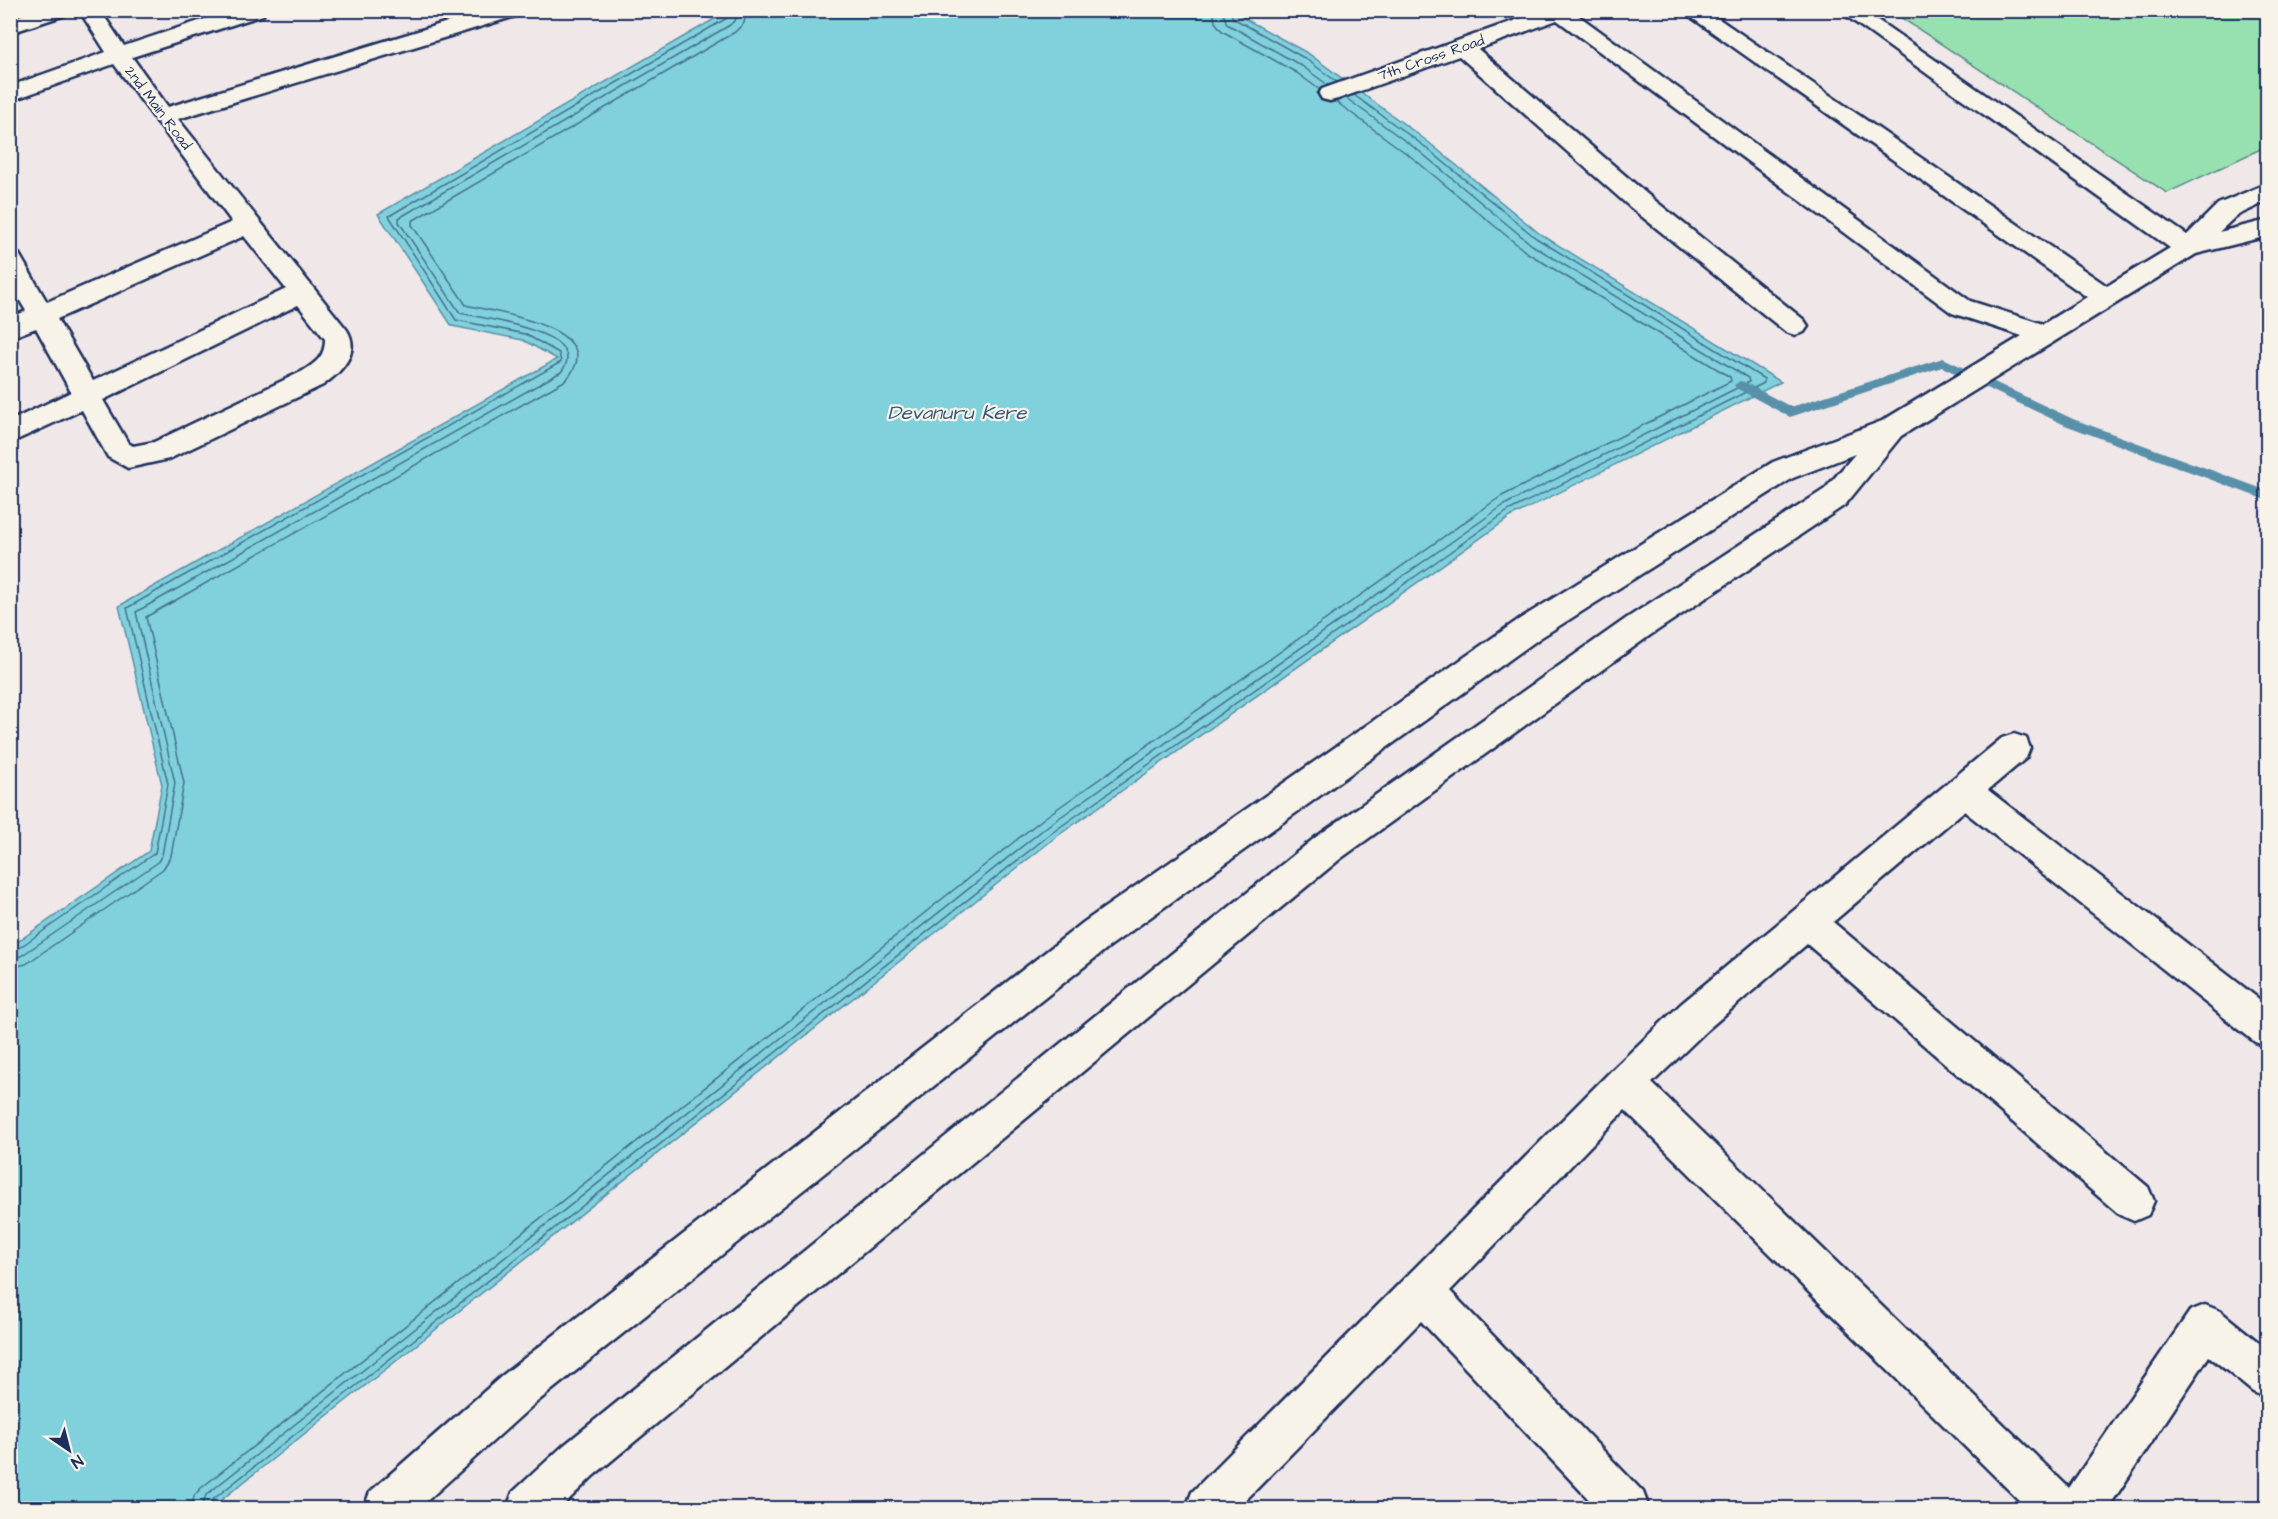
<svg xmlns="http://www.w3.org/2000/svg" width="2278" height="1519" viewBox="0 0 2278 1519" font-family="'Architects Daughter',sans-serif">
<rect width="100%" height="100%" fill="#f0e7e8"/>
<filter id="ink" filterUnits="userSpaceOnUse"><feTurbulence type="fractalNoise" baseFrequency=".0167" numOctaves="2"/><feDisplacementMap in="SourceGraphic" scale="12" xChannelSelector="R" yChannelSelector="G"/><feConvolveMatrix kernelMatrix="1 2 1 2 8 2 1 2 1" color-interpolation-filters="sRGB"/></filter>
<g filter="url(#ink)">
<path fill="#97e1b1" stroke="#598888" stroke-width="1.5" d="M1891,11H2267V146L2167,193Z"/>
<path fill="#81d1dc" stroke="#5890aa" stroke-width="1.5" d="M728,11H1231L1309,54L1427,141L1540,234L1781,382L1512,516L1056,837L211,1508H11L10,947L149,851L162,785L119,606L557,359L523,340L452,326L378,214Z"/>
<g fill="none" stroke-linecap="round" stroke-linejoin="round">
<path stroke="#447090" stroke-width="1.5" d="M1213,10L1215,22L1222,31L1297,73L1320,90
M1222,10L1227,24L1302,66L1328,85
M1229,10L1233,18L1306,59L1337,82
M10,951L16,950L155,853L168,784L127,608L561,362L559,353L525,334L456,320L389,216L727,18L730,10
M10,959L21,956L157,863L162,855L175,783L136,612L561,372C594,332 480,318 460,313L399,222V218L730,25L736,19L738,10
M10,968L26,964L163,869L171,856L184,783L146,617L566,380C613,328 496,313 466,305L412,225V221L735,32L744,23L747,10
M192,1508L194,1496L201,1488L1044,818L1500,497L1731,381L1730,377L1526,252L1414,159L1335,101
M201,1508L206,1495L1049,825L1504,505L1749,382L1748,378L1532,245L1419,151L1346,98
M208,1508L211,1501L1053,832L1508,511L1764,383V379L1536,238L1424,146L1354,95"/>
<path fill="#5890aa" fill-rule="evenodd" d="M1943,358L2073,419L2268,491V501L2065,425L1942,367L1790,417L1736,388L1734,385L1740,381L1744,382L1791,407Z"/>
<g stroke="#1b2f5e" stroke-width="5">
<path id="minor" d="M35,10H67L65,15L10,33V19Z
M79,10H100L124,46L232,10H265L263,15L132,57L168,107L487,10H521L519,15L178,119L347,330C361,353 340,373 323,385L169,459L128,468L108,457L82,410L10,443V421L71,392L36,328L10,338V318L26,311L10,284V252L19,254L47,302L232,222L114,64L10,101V86L106,52ZM244,236L286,289L93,381L57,319ZM298,305L325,339C325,356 317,362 303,371L154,442L133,446L128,443L103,400Z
M1544,10H1576L1575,13L1970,301L2043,324L2087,297L1681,10H1706L2107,286L2170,248L1838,10H1863L2187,235L2218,204L2268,183V201L2236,216L2219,232L2268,220V236L2196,254L1901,436L1845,505L1649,636L1340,859L593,1476L560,1508H507L513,1492L563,1446L1316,837L1627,618L1825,489L1855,454L1793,478L1540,638L1110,946L533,1405L419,1508H364L370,1492L503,1375L1084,922L1518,620L1773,462L1882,421L2022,336L1952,313L1557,20L1478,49L1648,195L1804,320L1808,326L1804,332L1795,335L1786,332L1630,207L1459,56L1338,99L1330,101L1322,99L1319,94L1322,89Z
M2014,734L2026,738L2030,748L2026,758L1988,790L2268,1006V1047L2255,1042L1964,811L1833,922L2148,1187L2154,1201L2148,1215L2134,1221L2120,1215L1807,944L1707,1030L1652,1083L2069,1488L2190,1311L2205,1305L2220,1311L2268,1350V1398L2253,1392L2209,1356L2108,1508H2027L1625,1110L1450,1291L1643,1492L1649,1508H1597L1421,1321L1238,1508H1186L1192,1492L1612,1070L1681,1004L2002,738Z"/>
</g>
<use href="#minor" fill="#f7f3e8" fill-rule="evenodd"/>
</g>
</g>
<g text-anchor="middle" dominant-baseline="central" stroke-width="4.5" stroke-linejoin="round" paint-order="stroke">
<g font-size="15" fill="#1b2f5e" stroke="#f7f3e8">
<text transform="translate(1431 58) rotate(-19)">7th Cross Road</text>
<text transform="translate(158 108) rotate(53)">2nd Main Road</text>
</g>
<g font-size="20" font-style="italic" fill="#34587e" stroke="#f7f3e8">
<text x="957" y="413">Devanuru Kere</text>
</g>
</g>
<rect width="2278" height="1519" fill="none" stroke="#f7f3e8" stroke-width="36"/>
<rect x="18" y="18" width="2242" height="1483" fill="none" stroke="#1b2f5e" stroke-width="2" filter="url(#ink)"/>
<g transform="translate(69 1450) rotate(145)" stroke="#f7f3e8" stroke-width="4.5" paint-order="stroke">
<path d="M0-4.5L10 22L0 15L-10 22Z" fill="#1b2f5e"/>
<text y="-9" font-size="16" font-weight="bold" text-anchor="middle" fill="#1b2f5e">N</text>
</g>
</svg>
